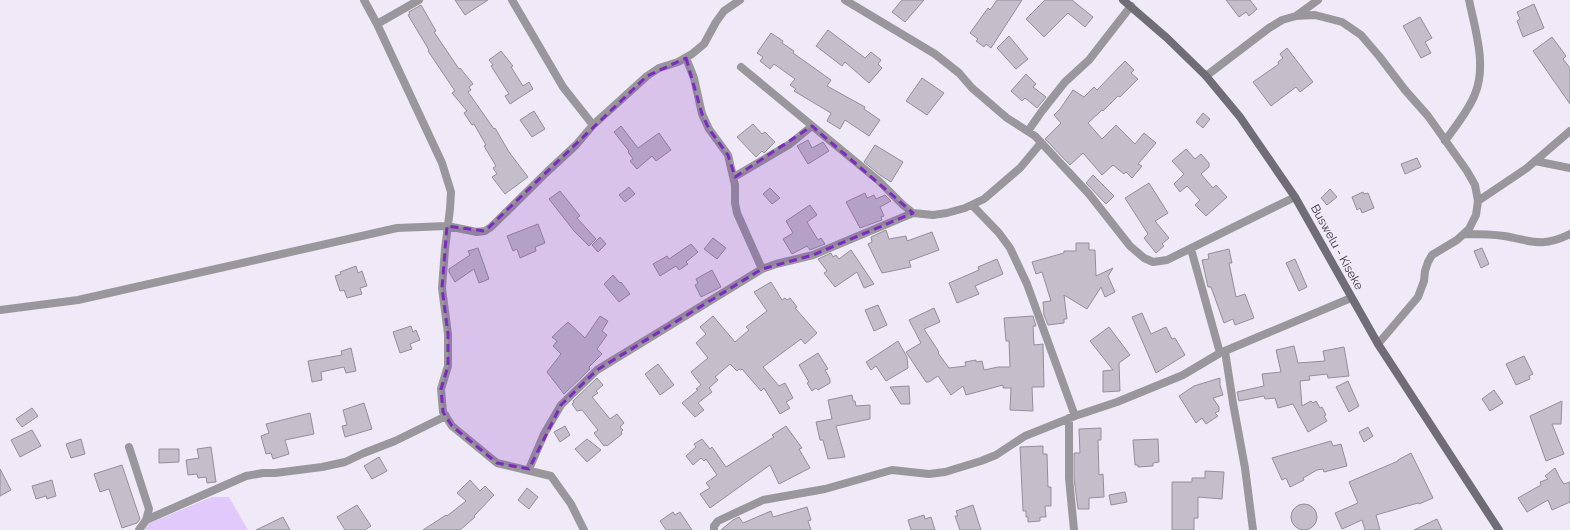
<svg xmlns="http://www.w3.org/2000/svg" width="1570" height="530" viewBox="0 0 1570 530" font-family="Raleway,sans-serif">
<rect width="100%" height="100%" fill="#f0e9f7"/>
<path fill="#e1c9fb" d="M212,497H229L248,530H145V525Z"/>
<path fill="#c4becb" stroke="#948e9b" d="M455,0H488L465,15Z
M902,0H924L905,22L892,12Z
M997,0H1022L991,48L986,44L984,47L976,41L978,39L970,33L988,8L990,10Z
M1045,0H1072L1093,17L1085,27L1068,13L1044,37L1026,19Z
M1226,0H1250L1257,9L1249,16L1246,12L1239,17Z
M1534,4L1544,28L1523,37L1517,21L1520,19L1517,12Z
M421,5L436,31L434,32L459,69L460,68L473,84L469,87L471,90L468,92L494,129L495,128L509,152L528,177L505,194L492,177L497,174L493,168L496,166L484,146L486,145L474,124L472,125L464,113L467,111L452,93L455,91L428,51L429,50L408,15L410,14L409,12Z
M1420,17L1432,38L1425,42L1431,53L1421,58L1403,26Z
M828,30L865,58L871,52L881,60L878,64L882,68L869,83L845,62L842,66L816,46Z
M771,33L783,41L782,43L794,51L793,53L831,80L827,86L865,107L864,109L880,120L869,136L845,120L840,129L827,121L831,113L794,91L796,89L790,85L795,79L774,64L770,69L760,61L763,57L757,53Z
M1009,36L1028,59L1016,69L997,48Z
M1552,37L1566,56L1563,59L1570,68V104L1533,51Z
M1287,48L1313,82L1300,92L1296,87L1271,106L1253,82L1279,64L1278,62L1283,58L1280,54Z
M501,51L513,66L511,67L523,86L529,82L533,89L510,104L505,96L509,94L491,66L493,65L489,60Z
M1125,61L1134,70L1131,73L1138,79L1120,97L1118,96L1103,111L1102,110L1088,123L1102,139L1116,125L1135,144L1144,133L1156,143L1138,164L1142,166L1132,178L1126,172L1124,174L1113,165L1102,175L1083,153L1070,165L1045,139L1061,123L1054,115L1060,109L1073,90L1084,97L1094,87L1097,90Z
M1026,74L1036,84L1033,87L1046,97L1037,108L1025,98L1022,101L1011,91Z
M922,78L944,93L927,115L906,101Z
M534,111L545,129L532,137L520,120Z
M1203,113L1210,119L1203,128L1196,122Z
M753,124L762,134L765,132L775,142L764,153L762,151L756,157L737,137Z
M621,126L638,148L659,133L671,150L656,161L652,156L637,169L630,161L633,159L628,152L629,151L614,132Z
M808,140L812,148L823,142L829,151L808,164L797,146Z
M875,145L903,162L891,182L880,175L864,162Z
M1186,149L1195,159L1201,154L1209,163V167L1201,174L1213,188L1216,185L1227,197L1206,216L1195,205L1200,200L1187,186L1180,192L1174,184L1184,174L1172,161Z
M1417,158L1421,167L1405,174L1401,164Z
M1093,175L1114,196L1106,204L1086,183Z
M1149,183L1168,213L1155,221L1169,238L1162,244L1164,246L1156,253L1144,238L1148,234L1125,198Z
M629,187L635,194L625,202L619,195Z
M770,188L780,198L772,204L763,194Z
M1330,189L1337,197L1327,205L1321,198Z
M560,191L580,216L577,218L596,239L589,246L574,231L549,199Z
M1363,192L1364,194L1368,193L1374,208L1362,213L1360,208L1357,210L1352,197Z
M865,193L867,198L874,195L876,199L885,195L891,201L880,207L884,216L881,217L882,220L860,228L846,202Z
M810,205L817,215L807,222L818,240L821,238L825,244L810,250L807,246L792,254L783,239L793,233L786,221Z
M538,224L545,243L535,247L536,251L520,258L517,249L513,251L507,236Z
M886,230L889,239L906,236L907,241L932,232L939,250L909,261L911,267L882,273L868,244L872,242L871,237Z
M600,237L606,244L598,252L592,245Z
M713,238L726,248L717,259L704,249Z
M1076,243H1089V250H1095L1096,276L1113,268L1108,276L1115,292L1105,297L1101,287L1087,309L1064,295L1067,319H1064V323L1048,325L1044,315L1043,302L1051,301L1042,272L1036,274L1032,262L1064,253V251H1076Z
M691,244L698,252L686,262L688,264L679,270L676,266L660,276L653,264L667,256L669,259Z
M478,248L489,279L479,283L474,269L455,282L449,272V269L470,255L468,251Z
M1482,248L1489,264L1481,268L1474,251Z
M1229,249L1232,263H1229L1236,297L1245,294L1254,318L1235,325L1233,319L1224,323L1211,287H1208L1202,260L1209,259L1208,254Z
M851,250L874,284L864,288L857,272L835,287L824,273L827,271L818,259L831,253L833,257L836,255L839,259Z
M997,259L1003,274L975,286L979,294L957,303L949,283L979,270L978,267Z
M1295,259L1307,287L1299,291L1286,263Z
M356,266L358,273L362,271L367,286L360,288L362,294L347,298L344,290L340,291L335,276L341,274L340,272Z
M712,270L721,287L701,297L695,285L698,283L696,279Z
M613,275L620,283L621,282L630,294L619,302L604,284Z
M771,282L782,300L785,298L787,300L790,298L797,307L795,308L817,333L805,344L801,339L763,367L779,386L785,383L793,398L786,402L790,408L780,414L764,388L761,391L742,369L741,370L739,369L737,371L730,364L715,377L718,380L709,388L712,392L698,403L704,410L695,417L682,403L698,390L696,389L701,385L691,372L708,358L696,343L706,334L700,327L713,316L735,342L749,330L746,327L767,311L754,292Z
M878,305L887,325L874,331L865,310Z
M934,308L940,322L924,329L939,352L938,353L949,368L966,366L965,362L976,360V362L982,361L984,370L998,367H1010L1009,341H1006L1004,318L1033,316L1036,326H1033L1034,345L1043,344L1044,387H1032L1033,411L1010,410L1011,388H1003V385L966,395L963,386L951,395L938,376L929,382H926L906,352L921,343L909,320Z
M1142,313L1151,334L1166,327L1172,339L1175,338L1185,355L1156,373L1132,317Z
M600,316L608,321L602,331L607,335L597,349L602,354L589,367L590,369L564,394L547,372L561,354L553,346L557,341L552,337L568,322L585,338Z
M411,326L413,332L416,330L420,340L410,344L412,349L400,353L393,332Z
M1109,327L1130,355L1119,363L1120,391L1103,392V371L1113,370L1090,341Z
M898,341L907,357L908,368L886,381L876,366L871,370L866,362Z
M1294,346L1298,363L1325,361L1323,351L1344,347L1349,376L1328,378L1327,374L1309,376L1310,380L1300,381L1302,406L1311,401L1313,403L1316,401L1320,408L1322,407L1326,415L1324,416L1327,421L1308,432L1293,404L1278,408L1275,398L1265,399L1264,396L1239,401L1237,392L1264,386L1262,374L1281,372L1276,350Z
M351,348L356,371L346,373L344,367L321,372L322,380L312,382L308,361L342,355L341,351Z
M818,353L828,369L825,370L830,379V383L818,390L816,388L812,391L807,383L809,382L799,365Z
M1524,356L1533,374L1529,376L1530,379L1516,385L1506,364Z
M658,364L674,385L660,395L645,374Z
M597,378L603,385L596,391L598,393L592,397L610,419L617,414L624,423L620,427L623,430L621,432L622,434L607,446L606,445L604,446L594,433L598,430L582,410L577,411L572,404L574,402L573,401Z
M1220,378V385L1223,395L1213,398L1219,407V411L1215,413L1218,416L1206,424L1202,418L1196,423L1179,396L1194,386Z
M1348,381L1359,406L1349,412L1336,387Z
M909,386L910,404H901L890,387Z
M1494,390L1503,403L1490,411L1482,399Z
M852,395L853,401H855L856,406L870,405V419L836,426L845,457L828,459L823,440H820L816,422L832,419L828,400Z
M1562,401L1561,424H1552L1564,454L1546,461L1530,416Z
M364,403L372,429L345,437L342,426L347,425L343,410Z
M32,408L38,416L22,427L16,419Z
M310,413L314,434L285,440L289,454L273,459L271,453L266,454L261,436L269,433L266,424Z
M565,426L570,435L560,442L554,432Z
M786,426L802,448L799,449L810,468L779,484L770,465L710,508L700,494L710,488L706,483L717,475L706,459L704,461L701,458L693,465L686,456L696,447L694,444L702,439L710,449L712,447L726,467L774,437L772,435Z
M1368,427L1373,436L1364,442L1359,432Z
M1101,428V440H1098L1099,475L1103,474L1104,497L1089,498V509H1078L1074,478V453H1080L1079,429Z
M32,430L41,446L20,457L11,440Z
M81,439L85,454L71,458L66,444Z
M587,439L601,450L587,462L575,449Z
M1158,439L1159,462L1153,463V466L1138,467V465H1135L1133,440Z
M1331,441L1333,446L1341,444L1347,466L1324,472L1323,469L1317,470L1303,478L1304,480L1290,487L1286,478L1282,480L1272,458Z
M1043,446V454H1047L1048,487H1051V506H1045L1046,517H1040V521L1028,522V517H1026V511H1023L1020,447Z
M211,447L216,482L207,483L206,477L198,478L197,474L188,475L186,460L199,458L197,449Z
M159,449H179V462L159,463Z
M1411,453L1433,498L1419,504L1418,503L1376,515L1380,530H1365L1362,520L1342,529L1335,513L1358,503L1349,482L1398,461V460Z
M379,457L387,471L372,479L364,466Z
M122,465L140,519L137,523L122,528L109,489L100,492L94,474Z
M1555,468L1560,478L1564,484L1570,482V502L1552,510L1548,500L1527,512L1518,498L1541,485L1540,482L1548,479L1545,476Z
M0,469L11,490L0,496Z
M1205,471L1224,472L1222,499L1198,497V518H1194V530H1172V482H1192V478H1205Z
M52,480L56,496L47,499L46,496L36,499L32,486Z
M470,480L480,491L485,486L494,495L474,516L475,517L460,530H423L446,515L447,516L466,501L457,493Z
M527,488L538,497L529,509L518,500Z
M1125,492L1127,502L1111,505L1109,495Z
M1291 517a13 13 0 1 1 26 0a13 13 0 1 1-26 0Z
M357,505L371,526L365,530H345L337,517Z
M973,505L981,530H960L955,516H958L956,511Z
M807,507L811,520L808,521L811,530H721L733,520L739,517L743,523L771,511L773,517Z
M673,512L675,515L680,512L692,530H666L660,521Z
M924,515L925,519L931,517L935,530H911L908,520Z
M283,517L290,530H256Z
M1437,519L1442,530H1414Z"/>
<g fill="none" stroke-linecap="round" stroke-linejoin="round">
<path stroke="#99969c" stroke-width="8" d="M364,0L377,24L442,163L451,192L450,209L445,249L442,288L448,334V366L441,389L443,412L452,426L497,463L551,476L571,504L584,530
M512,0L563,87L593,125
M845,0L935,54L959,73L972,88L1007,118L1035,136L1089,194L1130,246L1144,258L1153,262L1167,260L1295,197
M1296,16L1318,0
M377,24L419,0
M686,58L694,78L702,114L709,129L728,155L735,185V203L737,213L762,269
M741,67L879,181L903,205L913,213L933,215L947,213L965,208L984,199L1020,168L1041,143
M1206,76L1269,28L1282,20L1296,16L1315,15L1342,22L1361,35L1379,56L1405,90L1428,116L1467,171L1475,185L1478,201L1476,215L1469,229L1457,240L1432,255L1428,262L1425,271L1424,281L1418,297L1378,344
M1028,131L1042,111L1065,82L1089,60L1131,6
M1445,141C1455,127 1469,110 1475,94C1487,65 1475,29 1469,0
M1535,161L1570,168
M734,177L790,144L812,126
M1478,201L1527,168L1570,131
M972,205L999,233L1010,248L1027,284L1075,416
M1464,234C1477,234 1491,234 1504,236C1533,241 1541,248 1570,234
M1191,249L1220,353
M0,310L78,300L397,228L447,226L477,232L485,231L491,227L548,171L576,145L593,125L647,76L659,68L678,62L692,54L704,44L716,22L724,11L740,0
M1225,351L1233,403L1245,468L1253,530
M1069,418V478L1074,530
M129,447L149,509L146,520L139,530
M529,469L544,434L561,405L597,370L762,269L776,264L813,255L913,213
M146,520L246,476L263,473H275L322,467L345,462L364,453L395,441L446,416
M714,530V526L718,521L763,500L825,489L892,470L929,474L945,472L981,461L996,455L1025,436L1075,416L1117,402L1183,375L1220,353L1351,298"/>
<path stroke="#716d76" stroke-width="8" d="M1123,0L1167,38L1206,76L1240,117L1295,197L1378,344L1499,530"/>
</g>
<path fill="#7b2cbf" fill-opacity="0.2" stroke="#7b2cbf" stroke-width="3" stroke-dasharray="8 5" stroke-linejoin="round" d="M686,58L702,114L709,129L728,155L735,177L812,126L913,213L813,255L762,269L597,370L561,405L529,469L497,463L452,426L443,412L441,389L448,366V334L442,288L447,226L485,231L647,76Z"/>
<g text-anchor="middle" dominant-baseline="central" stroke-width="4" stroke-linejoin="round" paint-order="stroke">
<g font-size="12" fill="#353238" stroke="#f0e9f7">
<text transform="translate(1337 247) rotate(61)">Buswelu - Kiseke</text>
</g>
</g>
</svg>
